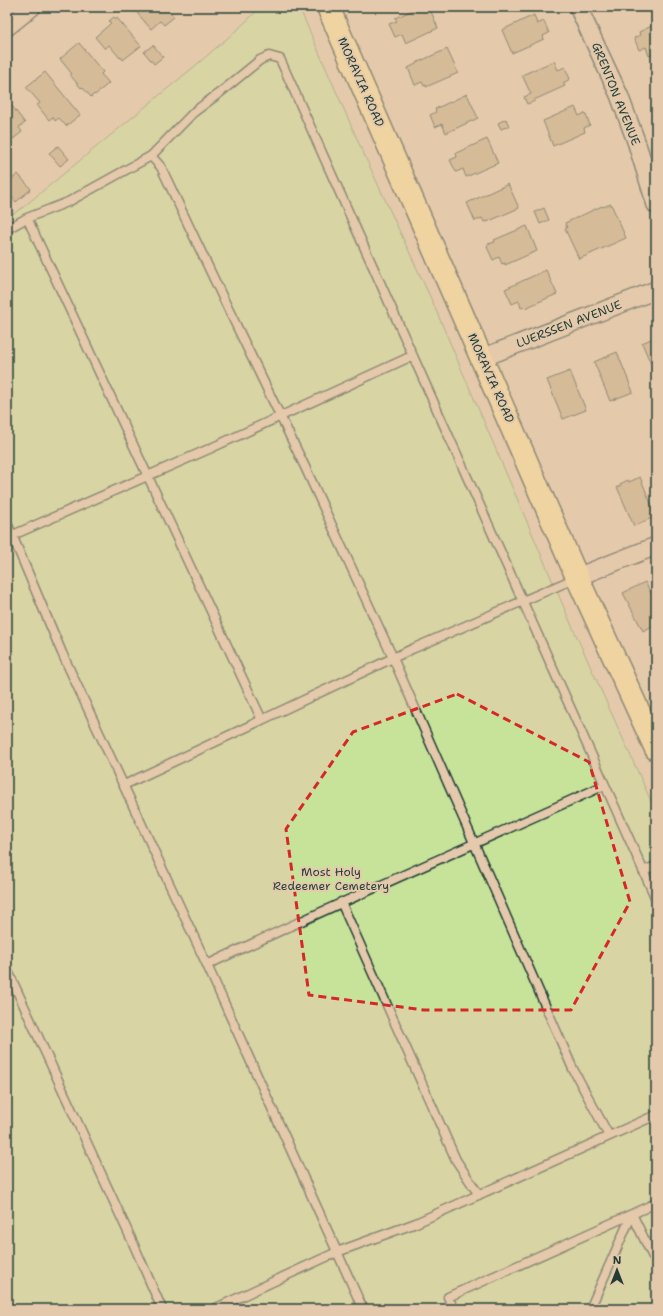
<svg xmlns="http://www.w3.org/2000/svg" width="663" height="1316" viewBox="0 0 663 1316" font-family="'Shantell Sans',sans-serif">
<rect width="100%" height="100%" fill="#e5c9ac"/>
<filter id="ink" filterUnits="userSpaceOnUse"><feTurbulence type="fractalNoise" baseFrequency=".025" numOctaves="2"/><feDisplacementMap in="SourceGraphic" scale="8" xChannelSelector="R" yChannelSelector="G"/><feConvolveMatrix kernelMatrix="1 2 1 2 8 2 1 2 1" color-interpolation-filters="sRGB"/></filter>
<g filter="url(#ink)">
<path fill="#c7e39a" stroke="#739067" d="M261,7H299L361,148L432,301L568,617L656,812V1309H7V218L22,208L195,66L237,30Z"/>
<path fill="#c2aa7f" stroke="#1f3d34" d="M132,7H166L174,17L164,25L160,21L151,29Z
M420,7H429L438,28L406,43L402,34L395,37L389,24L397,21L395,18Z
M534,15L537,24L544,21L549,33L543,36L544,39L512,53L502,30Z
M114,17L116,19L117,18L141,46L123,60L121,57L120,58L109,45L105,49L95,37L111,23L109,21Z
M656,24V53L649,56L646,47L639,50L634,38L640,35L639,32Z
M79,43L103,72L101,74L109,83L95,95L94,94L91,97L82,87L81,88L70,75L72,74L60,59Z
M153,45L163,57L154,64L144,52Z
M447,49L458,73L426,87V85L424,86L422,82L415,85L408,68L416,64V63Z
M554,61L558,70L565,67L570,79L563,83L565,86L534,100L535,101L527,104L524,97L531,94L522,75Z
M45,72L80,115L66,126L59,118L55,121L53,117L49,120L37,105L40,103L26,87Z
M467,94L478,118L446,133L442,124L435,127L430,115L436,112L435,109Z
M12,106L25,123L19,127L22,132L13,139L10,135L7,137V109Z
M575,107L579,116L585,113L590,125L584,128L585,132L553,146L543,121Z
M506,119L509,126L501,129L498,123Z
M487,139L498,163L466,177L463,169L456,172L450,160L457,157L456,153Z
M58,146L69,159L60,166L49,153Z
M18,174L31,189L16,202L7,191V183Z
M508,184L519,208L487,222L486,221L484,222L482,218L475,221L467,203Z
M611,204L626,238L579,259L565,229L567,228L565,223L602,206L603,207Z
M544,208L549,220L540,224L535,212Z
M527,226L537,251L505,265V263L502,264L499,257L493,260L487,247L488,244L495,242L494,240Z
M546,270L557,294L525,308L524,307L521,308L519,301L512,304L505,289Z
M656,337V376L642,343Z
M617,352L633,392L610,401L594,362Z
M570,371L586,410L563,419L547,380Z
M640,477L656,516L634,526L617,487L621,486L620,484L628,480L629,482Z
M645,582L656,602V624L643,631L623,593Z"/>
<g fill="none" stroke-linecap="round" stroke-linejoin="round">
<g stroke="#1f3d34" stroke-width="11">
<path id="lane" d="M151,156L161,167L223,298L305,467L393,658L573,1069L609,1136
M27,218L262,720
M7,229L27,218L68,202L151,156L194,112L222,91L260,60L269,56L280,59L656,899
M7,523L62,653L207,965L363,1309
M13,535L209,449L412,356
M124,785L412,649L576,578
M643,871L656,866
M341,902L456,1160L479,1195
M207,965C339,902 473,845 605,785
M7,969L133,1243L162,1309
M214,1309L337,1252L416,1223L656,1115
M454,1309L448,1297L632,1214L656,1263
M590,1309L632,1214L656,1203"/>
</g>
<g stroke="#1f3d34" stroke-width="20">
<path id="street" d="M578,7L619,95L636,141L656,205
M7,27L32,7
M482,358L656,290
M577,577L656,546"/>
</g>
<g stroke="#1f3d34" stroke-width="25">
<path id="primary" d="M328,7L577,577L656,749"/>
</g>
<use href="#lane" stroke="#e5c9ac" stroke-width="8"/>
<use href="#street" stroke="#e5c9ac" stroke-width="17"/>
<use href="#primary" stroke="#fbdf96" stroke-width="22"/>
</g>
</g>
<path d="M0 0H663V1316H0ZM457,694L589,762L630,902L571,1010H424L309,995L286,829L353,732Z" fill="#e5c9ac" fill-opacity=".55" fill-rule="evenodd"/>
<path fill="none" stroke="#d62828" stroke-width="3" stroke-dasharray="8 5" stroke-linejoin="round" d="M457,694L589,762L630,902L571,1010H424L309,995L286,829L353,732Z"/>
<g text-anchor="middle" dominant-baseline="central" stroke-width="4" stroke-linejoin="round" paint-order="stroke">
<g font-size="12" fill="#1f3d34" stroke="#e5c9ac">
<text transform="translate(361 82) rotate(66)">MORAVIA ROAD</text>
<text transform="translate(616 94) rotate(68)">GRENTON AVENUE</text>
<text transform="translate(569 324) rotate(-21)">LUERSSEN AVENUE</text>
<text transform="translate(491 378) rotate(66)">MORAVIA ROAD</text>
</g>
<g font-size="12" fill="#274539" stroke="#e5c9ac">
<text x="331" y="872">Most Holy<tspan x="331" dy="14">Redeemer Cemetery</tspan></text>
</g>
</g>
<rect width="663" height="1316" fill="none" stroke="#e5c9ac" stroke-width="24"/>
<rect x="12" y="12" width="639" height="1292" fill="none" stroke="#1f3d34" stroke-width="1.5" filter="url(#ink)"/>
<g transform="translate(617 1270)" stroke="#e5c9ac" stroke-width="3" paint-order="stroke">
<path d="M0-3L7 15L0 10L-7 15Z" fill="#1f3d34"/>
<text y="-6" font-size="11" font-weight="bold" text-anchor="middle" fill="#1f3d34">N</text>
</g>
</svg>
